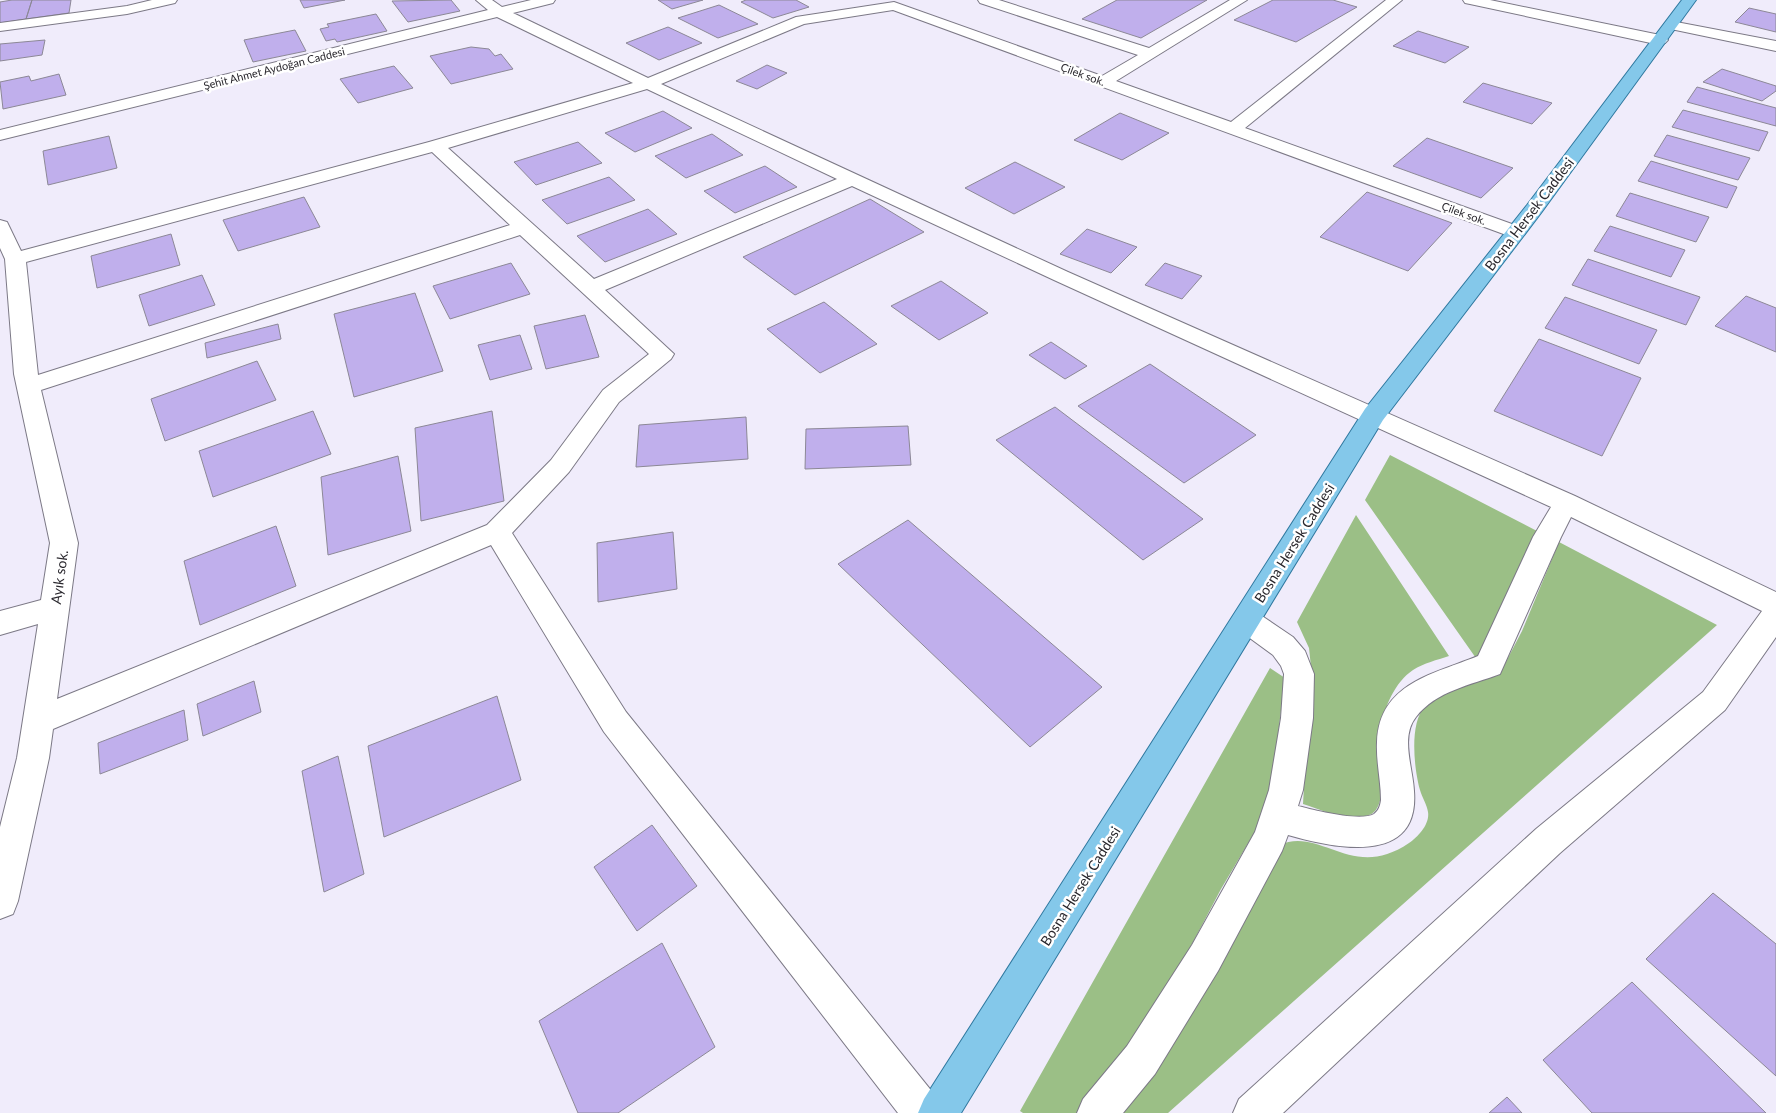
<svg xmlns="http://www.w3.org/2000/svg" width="1776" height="1113" viewBox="0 0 1776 1113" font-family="Lato,sans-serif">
<rect width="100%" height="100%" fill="#f0ecfb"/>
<path fill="#9bbf86" d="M1390,455L1537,531L1478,661L1365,500Z
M1356,515L1449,656C1437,660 1424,663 1413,670C1395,682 1384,707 1381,729C1379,747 1391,808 1369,815C1347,822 1324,811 1303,804L1311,667L1309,648L1297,622Z
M1559,542L1717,625L1168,1113H1114L1279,845C1321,826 1352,882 1409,843C1418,837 1430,824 1428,812C1427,805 1422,797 1420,790C1414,769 1409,723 1425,706C1443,688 1475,681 1499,675L1522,631Z
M1270,668L1285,678L1269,808L1221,889L1172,982L1134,1039L1077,1113H1023L1020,1111Z"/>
<path fill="#c0afec" stroke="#8c8896" d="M12,0H32L26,19L0,23V2Z
M32,0H71L69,13L26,19Z
M300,0H345L304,8Z
M451,0L460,11L408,22L392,1Z
M658,0H703L672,9Z
M746,0H796L809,7L773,18L741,2Z
M1117,0H1207L1141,38L1082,19Z
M1273,0H1333L1357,7L1296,42L1234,20Z
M719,5L758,24L718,38L678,18Z
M1749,8L1776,14V32L1735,22Z
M376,14L387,31L337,42L335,39L326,41L320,29L329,27L327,24Z
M668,27L702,43L659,60L626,43Z
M295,30L306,51L253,62L244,40Z
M1418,31L1469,47L1445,63L1393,46Z
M45,40L42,55L0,61V44Z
M471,47L489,49L495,56L501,54L513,69L451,84L430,56Z
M767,65L787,73L757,89L736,81Z
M394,66L413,88L358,103L340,79Z
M1722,69L1776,86V91L1762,101L1703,82Z
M59,74L66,95L3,109L0,82L29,76L31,81Z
M1483,83L1552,103L1532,124L1463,102Z
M1697,87L1776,108V126L1687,102Z
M1683,110L1768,132L1759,151L1672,127Z
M663,111L692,128L635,152L605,133Z
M1120,113L1169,133L1122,160L1074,140Z
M712,134L743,155L686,178L655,156Z
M1667,135L1750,158L1738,180L1654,156Z
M109,136L117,168L48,185L43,151Z
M1427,138L1513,168L1481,198L1393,166Z
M578,142L602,163L536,185L514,162Z
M1651,161L1737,187L1727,208L1638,181Z
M1015,162L1065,187L1014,214L965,188Z
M765,166L797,187L735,213L704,191Z
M609,177L635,200L567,224L542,200Z
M1367,192L1452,223L1408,271L1320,237Z
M1630,193L1709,217L1696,242L1616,216Z
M304,197L320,227L238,251L223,220Z
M870,199L924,232L795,295L743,257Z
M648,209L677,234L605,262L577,236Z
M1610,226L1685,250L1671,277L1594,251Z
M1087,229L1137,247L1111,273L1060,254Z
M171,234L180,265L97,288L91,256Z
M1588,259L1700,297L1686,325L1572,285Z
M511,263L530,294L450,319L433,286Z
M1165,263L1202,276L1182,299L1145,285Z
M202,275L215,305L149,326L139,295Z
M941,281L988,313L939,340L891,306Z
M415,293L443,371L354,397L334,314Z
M1746,296L1776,308V352L1715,326Z
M1565,297L1657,330L1639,364L1545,328Z
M824,302L877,344L820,373L767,329Z
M585,315L599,357L546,369L534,326Z
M278,324L281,339L207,358L205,343Z
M520,335L532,369L490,380L478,345Z
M1539,339L1641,378L1602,456L1494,411Z
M1051,342L1087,366L1065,379L1029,355Z
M257,361L276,400L165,441L151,399Z
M1150,364L1256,435L1184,483L1078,406Z
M1055,407L1203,519L1143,560L996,440Z
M313,411L331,454L213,497L199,451Z
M492,411L504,501L421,521L415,428Z
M746,417L748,459L636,467L639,425Z
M908,426L911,465L805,469L806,429Z
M398,456L411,531L328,555L321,477Z
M908,520L1102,687L1030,747L838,564Z
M276,526L296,586L200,625L184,561Z
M673,532L677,589L598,602L597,543Z
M254,681L261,712L203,736L197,704Z
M497,696L521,780L384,837L368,746Z
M184,710L188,740L100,774L98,743Z
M338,756L364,874L324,892L302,771Z
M652,825L697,886L637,931L594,867Z
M1713,893L1776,944V1076L1646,959Z
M662,943L715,1047L618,1113H578L539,1021Z
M1632,982L1766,1113H1592L1543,1060Z
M1507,1097L1522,1113H1489Z"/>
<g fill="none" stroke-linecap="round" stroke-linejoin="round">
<g stroke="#7c7986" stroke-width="2">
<path id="minor" d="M152,0H177L175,3L127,14L0,31V23L127,6Z
M476,0H492L502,7L531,0H555L553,3L513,13L648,78L796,17L894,2L1102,76L1138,55L980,3L978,0H999L1149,48L1230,0H1247L1116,81L1231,122L1386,0H1402L1245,128L1523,228L1526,232L1523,236L1516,238L1509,236L893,10L804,24L661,84L1068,272L1575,496L1776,592V637L1725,710L1560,853L1283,1113H1233L1239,1099L1536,829L1703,692L1762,611L1571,517L1561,537L1500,674C1471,685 1436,691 1416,717C1400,737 1413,768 1414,791C1420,867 1333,848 1288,835L1282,851L1218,971L1155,1074L1123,1113H1077L1083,1099L1127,1046L1192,945L1255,832L1269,790L1281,718L1284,674L1281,666L1273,655L1236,628L1231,620L1236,612L1246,608L1256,612L1293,637L1305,651L1314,674L1313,718L1303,790L1298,806C1313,810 1360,822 1374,814C1379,810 1380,806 1381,800C1381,781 1376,762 1377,742C1379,683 1434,674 1478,656L1533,537L1551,507L1054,280L852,186L605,290L674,354L671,359L619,402L569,472L512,533L626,712L938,1099L944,1113H898L604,732L491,545L53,729L49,758L18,901L13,914L0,919V827L17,758L38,624L0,635V611L41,600L50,543L14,374L5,259L0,248V220L7,222L21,251L429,142L633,83L497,17L0,140V130L488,10ZM647,89L837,179L594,279L448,148ZM432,152L510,225L38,375L26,262ZM520,235L649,354L603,390L551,460L487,525L57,699L78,543L41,390Z
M1463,0H1490L1660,35L1665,37L1668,40L1665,43L1660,45L1470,4L1465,3Z
M1671,21L1776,41V51L1666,28L1664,25L1666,22Z"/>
</g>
<g stroke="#2f789f" stroke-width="2">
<path id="major" d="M1682,0H1696L1541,213L1383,420L961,1113H918L924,1099L1365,409L1527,205Z"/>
</g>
<use href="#minor" fill="#fff" fill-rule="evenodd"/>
<use href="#major" fill="#84c8ea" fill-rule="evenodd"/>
</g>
<g text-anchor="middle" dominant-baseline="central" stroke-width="5" stroke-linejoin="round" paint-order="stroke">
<g font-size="11" fill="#29272d" stroke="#fff">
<text transform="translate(274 68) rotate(-14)">Şehit Ahmet Aydoğan Caddesi</text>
<text transform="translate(1083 74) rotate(20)">Çilek sok.</text>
<text transform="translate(1464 213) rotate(20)">Çilek sok.</text>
</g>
<g font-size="14" fill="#29272d" stroke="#fff">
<text transform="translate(1529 214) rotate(-53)">Bosna Hersek Caddesi</text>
<text transform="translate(1294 543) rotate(-58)">Bosna Hersek Caddesi</text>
<text transform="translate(59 577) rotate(-82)">Ayık sok.</text>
<text transform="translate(1080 886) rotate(-58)">Bosna Hersek Caddesi</text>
</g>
</g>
</svg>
